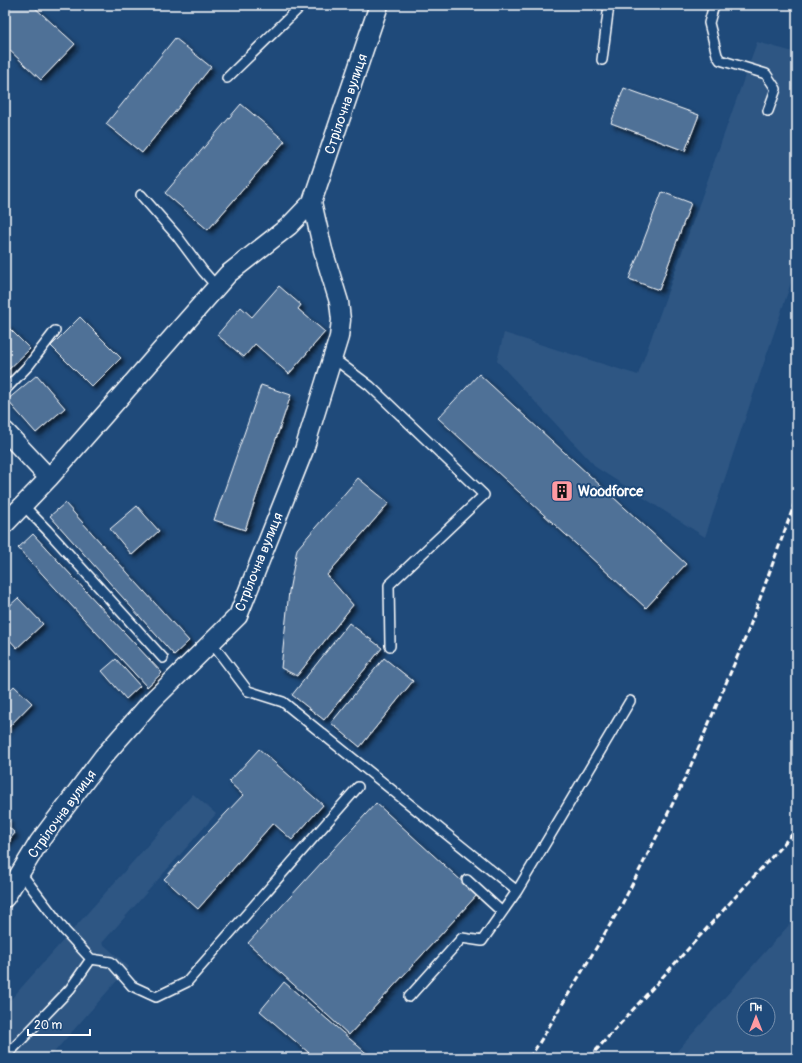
<svg xmlns="http://www.w3.org/2000/svg" width="802" height="1063" viewBox="0 0 802 1063" font-family="Pangolin,sans-serif">
<defs>
<filter id="shadow"><feDropShadow dx="3.5" dy="3.5" stdDeviation="2" flood-color="#0009"/></filter>
</defs>
<rect width="100%" height="100%" fill="#1f4a7a"/>
<filter id="ink" filterUnits="userSpaceOnUse"><feTurbulence type="fractalNoise" baseFrequency=".025" numOctaves="2"/><feDisplacementMap in="SourceGraphic" scale="8" xChannelSelector="R" yChannelSelector="G"/><feConvolveMatrix kernelMatrix="1 2 1 2 8 2 1 2 1" color-interpolation-filters="sRGB"/></filter>
<g filter="url(#ink)">
<path fill="#2e5683" fill-rule="evenodd" d="M757,42L797,53V265L705,537L597,468L497,361L504,333L638,375Z
M193,794L216,814L102,943L129,967L49,1058H5V1006Z
M797,916V1058H671ZM744,1005H768V1029H744Z"/>
<path fill="#507197" stroke="#fff" filter="url(#shadow)" d="M5,5H32L75,44L41,80L5,46Z
M175,38L211,67L142,153L106,124Z
M624,88L699,115L685,151L611,123Z
M241,104L285,141L208,230L165,193Z
M662,192L691,203L659,290L629,279Z
M279,286L301,305L298,309L325,332L289,374L255,344L244,357L217,335L241,307L252,317Z
M80,317L121,358L92,387L51,346Z
M5,324L30,349L5,373Z
M479,374L686,564L646,608L438,418Z
M37,375L65,408L36,433L7,400Z
M261,385L291,395L245,530L214,520Z
M358,478L389,503L327,575L353,605L297,676L281,668L289,591L297,549Z
M65,503L189,641L174,655L50,516Z
M137,506L159,531L132,555L110,529Z
M33,534L162,673L147,687L18,548Z
M18,598L43,624L17,648L5,635V610Z
M349,623L382,648L324,720L292,695Z
M384,658L413,681L360,747L331,723Z
M116,659L140,686L126,699L102,671Z
M14,686L32,703L5,731V696Z
M259,749L323,805L292,840L273,823L198,909L164,879L243,795L229,782Z
M376,803L477,895L349,1035L248,943Z
M5,817L9,821L6,825L15,833L5,845Z
M284,982L372,1058H315L260,1011Z"/>
<g fill="none" stroke-linecap="round" stroke-linejoin="round">
<g stroke="#fff" stroke-width="12">
<path id="service" d="M714,5L709,23L717,55L720,60L766,74L776,89L768,111
M602,60L609,5
M227,78L302,5
M141,195L177,236L203,271L217,287
M333,358L370,386L484,495L389,585L390,646
M5,390L29,365L55,331
M23,505L47,530L163,658
M211,642L248,691L283,702L517,891L482,941L462,938L409,997
M467,880L502,912
M517,891L630,701
M91,959L111,962L132,986L156,997L187,982L358,787
M5,1057L70,989L91,959L65,931L20,872"/>
</g>
<g stroke="#fff" stroke-width="21">
<path id="minor" d="M5,431L49,478
M5,524L49,478L228,274L289,226L312,202L379,5
M5,898L39,842L103,757L153,700L238,616L304,450L339,337L341,320L339,302L323,250L312,202"/>
</g>
<use href="#service" stroke="#1f4a7a" stroke-width="9"/>
<use href="#minor" stroke="#1f4a7a" stroke-width="18"/>
<path stroke="#fff" stroke-width="3" stroke-dasharray="6 3" stroke-linecap="butt" d="M529,1058L538,1045L620,908L655,840L688,772L747,634L797,497
M589,1058L797,829"/>
</g>
</g>
<defs>
<g id="building-square" transform="scale(1.15)"><rect x="-9" y="-9" width="18" height="18" rx="4" fill="#ff9aa2" stroke="#1f4a7a"/><path d="M-4-6H4V6H1V3H-1V6H-4ZM-2.5-4.3h1.7v1.8h-1.7ZM.8-4.3h1.7v1.8H.8ZM-2.5-1h1.7V.8h-1.7ZM.8-1h1.7V.8H.8Z" fill="#111"/></g>
</defs>
<g fill-rule="evenodd">
<use href="#building-square" x="562" y="491"/>
</g>
<g text-anchor="middle" dominant-baseline="central" stroke-width="4" stroke-linejoin="round" paint-order="stroke">
<g font-size="14" fill="#fff" stroke="#1f4a7a">
<text transform="translate(346 104) rotate(-71)">Стрілочна вулиця</text>
<text transform="translate(259 562) rotate(-68)">Стрілочна вулиця</text>
<text transform="translate(62 814) rotate(-54)">Стрілочна вулиця</text>
</g>
<g font-size="14" font-weight="bold" fill="#fff" stroke="#1f4a7a" text-anchor="start">
<text x="578" y="491">Woodforce</text>
</g>
</g>
<rect width="802" height="1063" fill="none" stroke="#1f4a7a" stroke-width="20"/>
<rect x="10" y="10" width="782" height="1043" fill="none" stroke="#fff" stroke-width="1.5" filter="url(#ink)"/>
<g transform="translate(756 1017)"><circle r="19" fill="#1f4a7a" stroke="#7992af"/>
<path d="M0-3L7 15L0 10L-7 15Z" fill="#ff9aa2"/>
<text y="-6" font-size="11" font-weight="bold" text-anchor="middle" fill="#ffffff">Пн</text>
</g>
<path d="M28 1029v6h62v-6" fill="none" stroke="#ffffff" stroke-width="2"/>
<text x="34" y="1029" font-size="12" fill="#ffffff" stroke="#1f4a7a" stroke-width="3" paint-order="stroke">20 m</text>
</svg>
